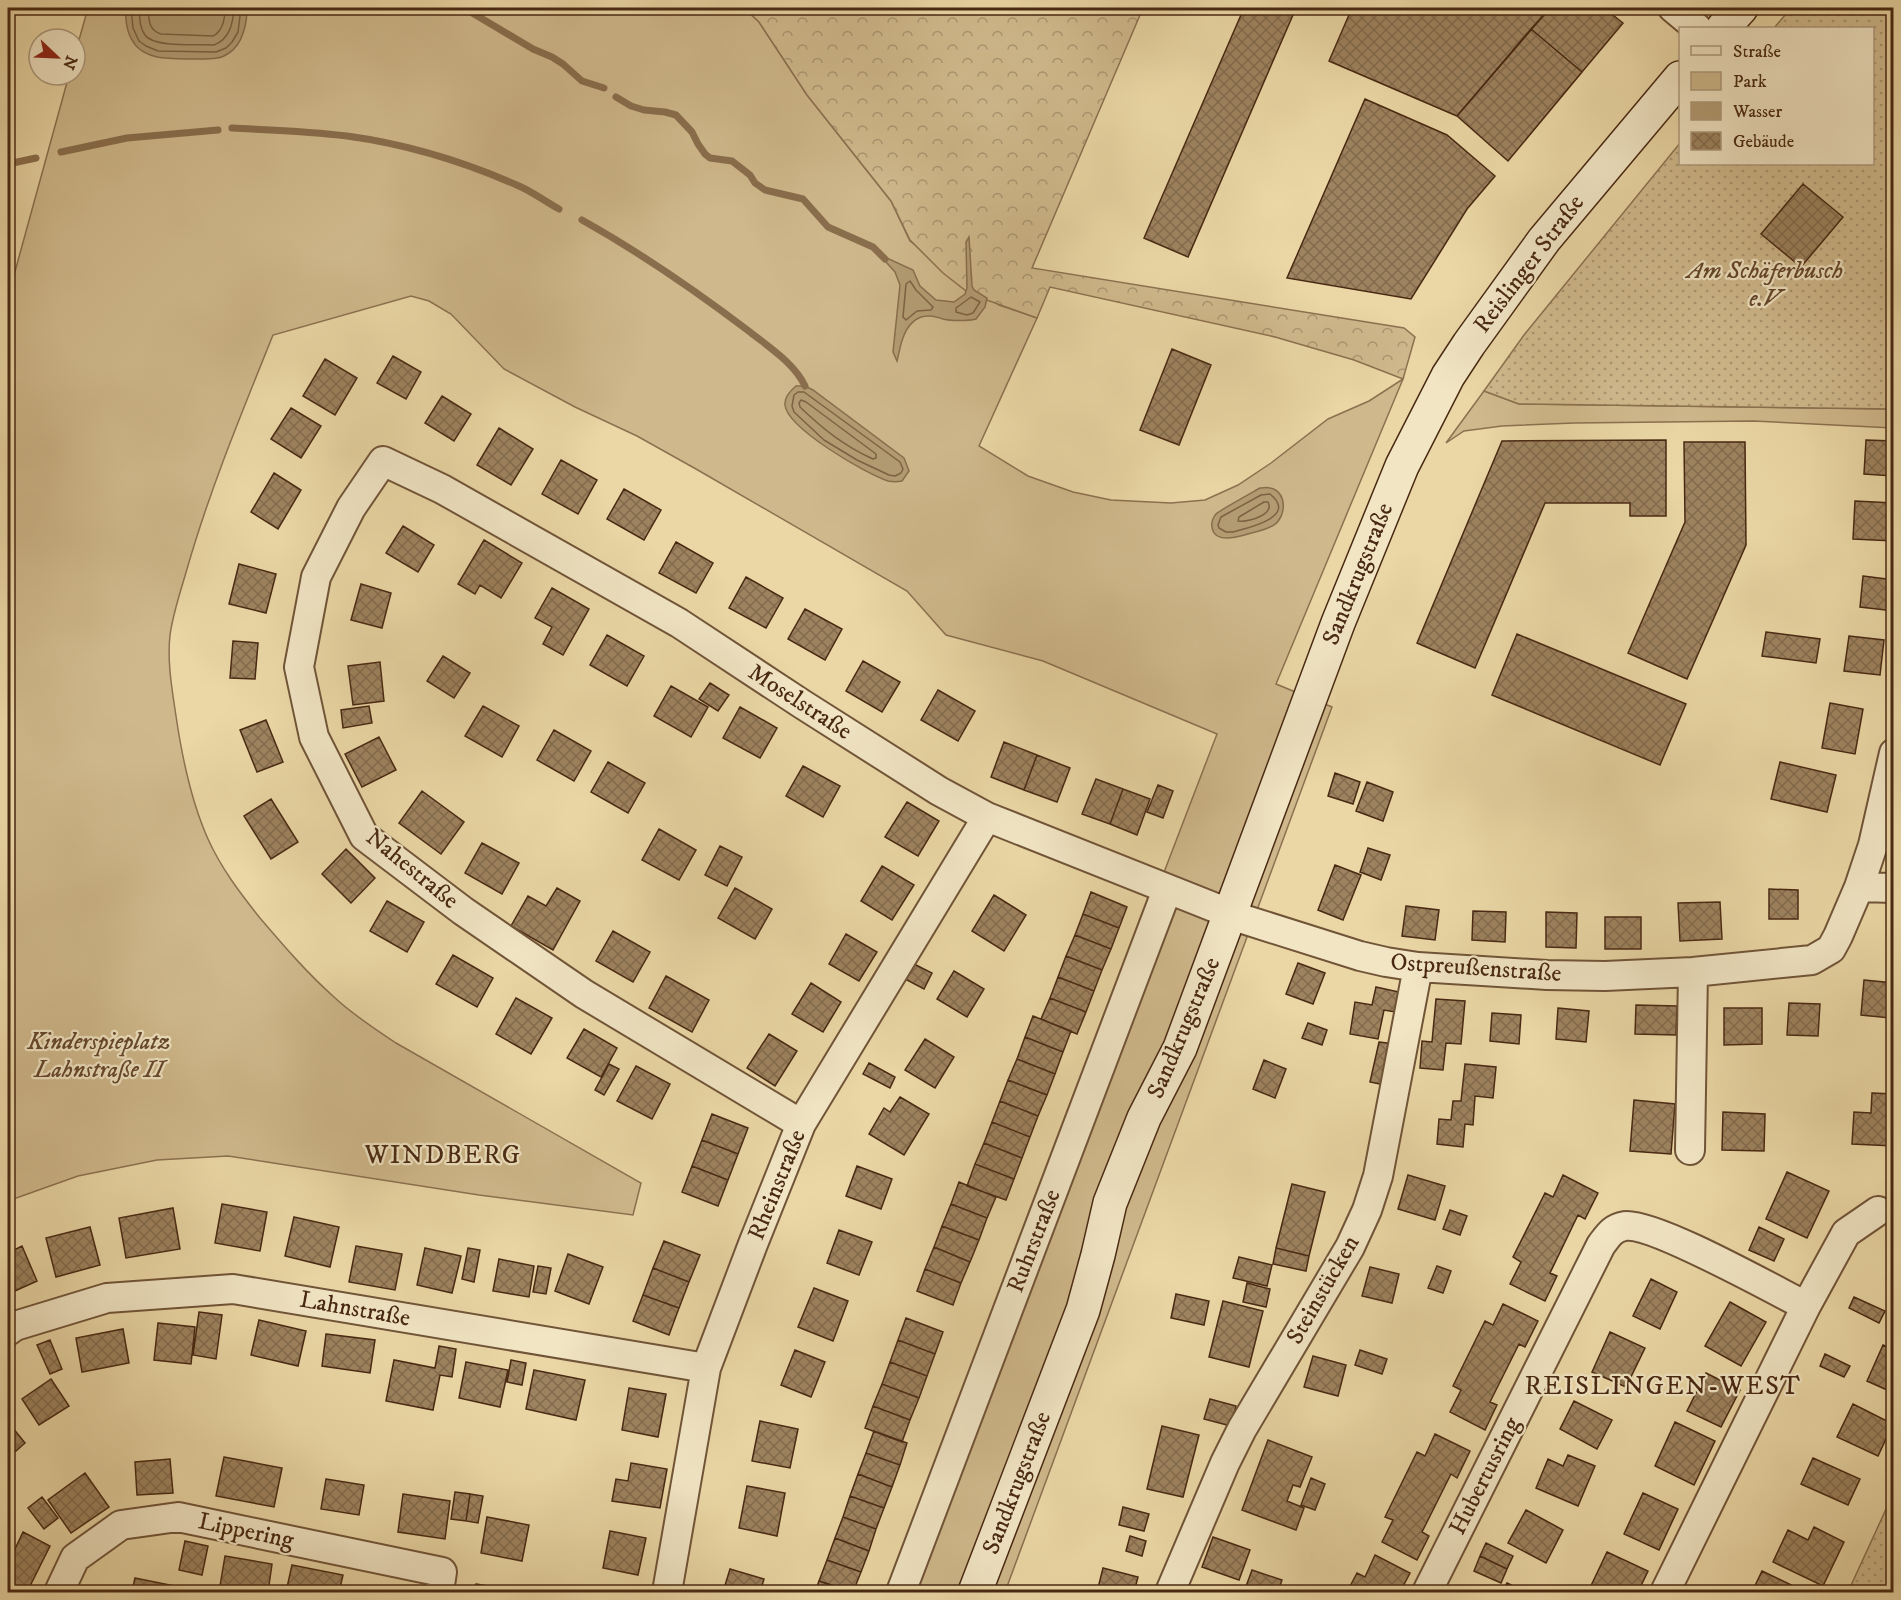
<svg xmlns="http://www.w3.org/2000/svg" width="1901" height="1600" viewBox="0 0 1901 1600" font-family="'IM FELL DW Pica',serif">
<defs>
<pattern id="forest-crowns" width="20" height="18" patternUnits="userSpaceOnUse" patternTransform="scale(1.5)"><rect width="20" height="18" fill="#cfb98c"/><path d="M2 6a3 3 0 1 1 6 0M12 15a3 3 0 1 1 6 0" fill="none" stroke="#aa9671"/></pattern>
<pattern id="garden-dots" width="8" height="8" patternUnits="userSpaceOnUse" patternTransform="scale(1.5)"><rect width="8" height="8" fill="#cfb98c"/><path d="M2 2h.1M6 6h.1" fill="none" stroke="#aa9671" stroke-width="1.8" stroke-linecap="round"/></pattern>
<pattern id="building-cross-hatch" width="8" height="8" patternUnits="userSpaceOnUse" patternTransform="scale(1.5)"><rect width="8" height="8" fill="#9d835f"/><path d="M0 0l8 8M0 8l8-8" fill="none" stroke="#826b4d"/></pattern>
</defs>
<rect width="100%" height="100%" fill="#ead7a5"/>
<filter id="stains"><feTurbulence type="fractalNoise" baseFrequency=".00333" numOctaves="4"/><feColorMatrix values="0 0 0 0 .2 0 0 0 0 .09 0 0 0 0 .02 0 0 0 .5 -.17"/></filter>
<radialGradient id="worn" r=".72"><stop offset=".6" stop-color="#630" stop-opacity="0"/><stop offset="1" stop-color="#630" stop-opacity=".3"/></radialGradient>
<path fill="#cfb98c" stroke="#8c7150" stroke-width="1.5" d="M88,8H744L759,22L807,95L891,201L910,241L999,305L1037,318L979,446L1028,476L1073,492L1111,500L1171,503L1205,500L1238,485L1271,463L1328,419L1369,401L1403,379L1276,684L1332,707L1005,1592H888L1217,734L1043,661L946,635L907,591L696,469L637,436L575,407L504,369L451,314L429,301L411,296L273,335C242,412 210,489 187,569C181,590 173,613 170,635C167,662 172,689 176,716C182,757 191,801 208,839C221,868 240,893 260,918C283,945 307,973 334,997C353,1015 375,1029 396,1043L641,1183L633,1215L479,1195L228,1156L157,1160L78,1176L8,1201V297L69,75H75V54Z
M1484,391L1519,404L1893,409V428L1753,421L1574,423L1502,426L1464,431L1446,443Z"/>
<path fill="url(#forest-crowns)" stroke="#8c7150" stroke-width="1.5" d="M744,8H1143L1032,268L1404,328L1415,337L1403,379L1354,360L1275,337L1050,287L1037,318L970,294L943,273L910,240L891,201L807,95L759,22Z"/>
<path fill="url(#garden-dots)" stroke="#8c7150" stroke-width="1.5" d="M1791,8H1893V409L1519,404L1484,391L1524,335L1680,143V164H1872V28H1774Z
M1893,1494V1592H1848Z"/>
<path fill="#b39c73" stroke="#896e4d" stroke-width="1.5" d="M125,8H247C247,23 243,44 229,53C226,55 220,58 217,58C206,60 168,59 157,57C148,55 138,50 134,43C126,32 126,20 125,8Z
M969,237L972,286L974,290L987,298L985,307L976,319C968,321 951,321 943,319C939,318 935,316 930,316C916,315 907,326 903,338C900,345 899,354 897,361L893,352L900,285L895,272L885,261V259L887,258L913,270L920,286L936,300L954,302L965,294L967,288L966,242Z
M796,386H805L813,390L904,458L909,471L902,481C897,482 893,482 888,481C866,474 787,428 785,405C784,397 790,391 796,386Z
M1260,488C1263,488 1267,487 1270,488C1287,491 1287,516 1274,525C1267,529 1256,532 1248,534C1238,537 1214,544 1212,527C1211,523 1213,517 1216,514C1220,510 1253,492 1260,488Z"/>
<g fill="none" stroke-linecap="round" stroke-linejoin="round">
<path stroke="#7e6243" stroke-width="1.5" d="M131,8L133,28L139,41L146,46L158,51L216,52L226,48L232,42L238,32L241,8
M139,8C140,17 139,27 145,35C154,48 199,44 214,45C230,39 233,23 234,8
M148,8C149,19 148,30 161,34L213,36C223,31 225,18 225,8
M910,281L916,290L933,307L931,310L917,311L906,320L903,317L906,284Z
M971,297L980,302L973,313L967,315L956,312V308Z
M804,392L900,462L903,469L901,473L895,476L889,475L857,460L824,440L794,412L792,406L794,395L798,392Z
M801,400L806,402L876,454V458L873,459C844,446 823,429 800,407L799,403Z
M1270,494C1299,517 1247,528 1233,532H1226L1219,528L1218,525L1221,517L1261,495Z
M1264,502H1268C1275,515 1248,522 1238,521L1239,517Z"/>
<path stroke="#896e4d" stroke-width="7" d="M464,8L533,49L552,57L563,64L582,81L604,88
M616,97L631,106L644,110L665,112L676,115L692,132L698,144L705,154L710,158L732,161L750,175L755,183L765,190L803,199L828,227L873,247L885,259
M232,128C270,130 309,131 347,136C406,144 465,162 519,186C533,192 546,202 559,209
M61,152L127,138L218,130
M8,164L36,158
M582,220C641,253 696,291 750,332C770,348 794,363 805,386"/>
</g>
<path fill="url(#building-cross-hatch)" stroke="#492913" stroke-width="1.5" d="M1244,8H1296L1188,257L1144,238Z
M1352,8H1550L1457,116L1329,61Z
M1550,8H1604L1623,23L1582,72L1531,29Z
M1531,29L1582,72L1508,161L1457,116Z
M1365,99L1447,135L1495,176L1467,209L1411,299L1287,278Z
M1803,184L1843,217L1801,267L1761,234Z
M1172,349L1211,365L1179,445L1140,430Z
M393,356L421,372L406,399L377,383Z
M325,359L357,378L335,415L303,396Z
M442,396L471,414L454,441L425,423Z
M291,408L321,426L301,458L271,439Z
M499,428L533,449L511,485L477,465Z
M1666,440V516H1630V503H1545L1475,668L1417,643L1502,441Z
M1866,440L1894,441V476L1864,474Z
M1684,442H1745L1746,545L1687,679L1628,653L1685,522Z
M561,460L597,480L578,514L542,494Z
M274,473L301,490L278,529L251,512Z
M624,489L661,510L644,540L607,519Z
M1855,501L1894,503V541L1853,539Z
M403,526L434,545L418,572L386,553Z
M484,540L522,563L501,598L480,585L475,594L458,584Z
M676,542L713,563L696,593L659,573Z
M239,564L276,574L266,613L229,604Z
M1863,576L1894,580V611L1860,607Z
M746,577L783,598L766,628L729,608Z
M361,584L391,593L382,628L351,620Z
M552,588L589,609L563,655L543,644L552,627L535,618Z
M805,609L842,629L825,660L788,639Z
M1766,632L1820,639L1816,663L1762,656Z
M1517,634L1686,704L1660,765L1492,695Z
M607,635L644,656L627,686L590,665Z
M1849,636L1884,640L1880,675L1844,671Z
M233,641L258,643L255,679L230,678Z
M443,656L470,673L454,698L427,681Z
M863,661L900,682L882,712L846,691Z
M380,662L384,701L353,705L348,666Z
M710,683L729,695L718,711L699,699Z
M671,686L708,707L691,737L654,716Z
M938,690L975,711L958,741L921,720Z
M1830,703L1863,709L1855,754L1822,748Z
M369,706L372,723L343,728L341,710Z
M483,706L519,726L502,757L465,736Z
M740,707L777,728L760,758L723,738Z
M266,720L283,762L257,772L240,730Z
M554,730L591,751L574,781L537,760Z
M379,737L396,770L362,787L345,754Z
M1004,742L1037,755L1024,790L991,777Z
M1037,755L1070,768L1057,802L1024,790Z
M608,762L645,783L628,813L591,792Z
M1780,762L1836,775L1827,812L1771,799Z
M803,766L840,786L823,817L786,796Z
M1335,773L1360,782L1353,804L1328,796Z
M1096,779L1123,789L1110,824L1082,814Z
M1367,782L1393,792L1383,821L1356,811Z
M1158,785L1173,791L1163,818L1147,812Z
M1123,789L1150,799L1137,835L1110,824Z
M422,791L464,822L441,854L399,823Z
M271,799L298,842L271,859L244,816Z
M907,802L939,821L918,856L885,837Z
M659,829L696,850L679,880L642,860Z
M482,843L519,863L502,894L465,873Z
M720,846L742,857L727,886L705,875Z
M1368,848L1390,855L1381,880L1360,872Z
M346,849L375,878L351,903L322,874Z
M1335,865L1361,875L1343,920L1318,910Z
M882,866L914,885L892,920L861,901Z
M557,888L580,901L553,950L511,926L528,896L546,906Z
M735,888L772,909L755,939L718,918Z
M1769,889L1798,890V919H1769Z
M1091,892L1127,907L1119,928L1083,914Z
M994,895L1026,915L1004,951L972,931Z
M1891,898H1894V939H1891Z
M387,901L424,922L407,952L370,931Z
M1720,902L1722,939L1680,941L1678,903Z
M1406,906L1439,910L1435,940L1402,936Z
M1473,911L1506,912L1505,942L1472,940Z
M1546,912L1577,913L1576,948L1546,947Z
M1083,914L1119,928L1111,949L1075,935Z
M1605,917H1641V949H1605Z
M613,931L650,952L633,982L596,961Z
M846,934L877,952L859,981L829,964Z
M1075,935L1111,949L1102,970L1066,956Z
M453,955L493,978L477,1007L436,984Z
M1066,956L1102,970L1094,991L1058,977Z
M1298,963L1325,973L1313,1004L1286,994Z
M914,964L932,973L924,989L905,979Z
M954,971L984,989L967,1017L937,999Z
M666,976L709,1000L692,1032L649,1008Z
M1058,977L1094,991L1086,1012L1050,998Z
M1864,980L1894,983L1890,1018L1861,1015Z
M811,983L841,1002L823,1032L792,1014Z
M1376,987L1399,992L1395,1012L1384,1010L1378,1039L1350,1034L1355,1002L1372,1005Z
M516,998L552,1018L531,1054L496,1034Z
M1050,998L1086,1012L1077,1034L1041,1019Z
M1436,999L1465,1001L1461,1044L1446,1043L1443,1070L1420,1068L1422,1041L1432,1042Z
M1789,1003L1820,1004L1818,1036L1787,1035Z
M1636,1005L1677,1006L1676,1035L1635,1034Z
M1558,1008L1589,1011L1586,1042L1556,1039Z
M1724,1008H1762V1044L1724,1045Z
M1492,1013L1521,1015L1519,1044L1490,1041Z
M1033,1016L1071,1031L1063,1052L1025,1037Z
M1308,1023L1327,1030L1322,1045L1302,1038Z
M584,1029L617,1048L601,1077L567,1058Z
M769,1034L797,1051L775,1086L747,1068Z
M1025,1037L1063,1052L1055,1074L1017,1059Z
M925,1039L954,1057L935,1088L905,1070Z
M1379,1042L1394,1044L1385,1085L1370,1082Z
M1017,1059L1055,1074L1047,1095L1008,1080Z
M1264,1060L1286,1069L1275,1098L1253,1089Z
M869,1063L895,1077L890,1088L863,1074Z
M609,1064L619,1069L604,1095L595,1090Z
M1465,1064L1496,1067L1493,1098L1475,1096L1473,1125L1465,1124L1463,1147L1437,1144L1439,1119L1451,1120L1453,1101H1461Z
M636,1066L670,1084L652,1119L617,1101Z
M1008,1080L1047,1095L1038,1116L1000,1101Z
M1872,1093L1894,1094V1146L1852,1144L1854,1112L1871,1113Z
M900,1097L929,1114L904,1155L869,1134L884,1108L890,1112Z
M1634,1100L1675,1104L1671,1154L1630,1151Z
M1000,1101L1038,1116L1030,1137L992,1122Z
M1723,1112L1765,1114L1764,1151L1722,1150Z
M712,1114L748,1128L738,1154L702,1140Z
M992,1122L1030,1137L1022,1158L984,1143Z
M702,1140L738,1154L728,1180L692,1166Z
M984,1143L1022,1158L1014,1179L975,1164Z
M975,1164L1014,1179L1006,1200L967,1186Z
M692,1166L728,1180L718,1206L682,1192Z
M857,1166L892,1179L881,1209L846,1196Z
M1787,1172L1829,1191L1807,1238L1766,1219Z
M1408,1175L1445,1186L1435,1220L1398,1209Z
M1563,1175L1598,1193L1585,1219L1578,1215L1550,1273L1557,1276L1545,1301L1510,1284L1521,1262L1513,1257L1545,1193L1553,1197Z
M959,1182L996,1197L987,1218L951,1204Z
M1292,1184L1325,1192L1309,1256L1276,1248Z
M222,1204L267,1212L260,1251L215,1243Z
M951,1204L987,1218L979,1240L942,1226Z
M173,1208L180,1249L126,1258L119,1218Z
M1450,1210L1467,1216L1460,1235L1443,1229Z
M294,1217L339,1227L330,1267L285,1256Z
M942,1226L979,1240L970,1262L934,1247Z
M90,1227L100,1265L56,1277L46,1238Z
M1759,1227L1784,1239L1774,1261L1749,1250Z
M839,1230L872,1242L859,1275L827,1263Z
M664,1241L700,1255L689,1282L653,1268Z
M22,1246L37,1281L8,1294V1253Z
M356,1246L402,1254L395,1290L349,1282Z
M934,1247L970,1262L961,1283L925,1269Z
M425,1248L461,1256L452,1293L417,1285Z
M468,1248L480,1250L474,1282L462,1279Z
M1276,1248L1309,1256L1306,1271L1273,1264Z
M568,1254L603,1267L589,1304L555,1291Z
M1239,1257L1272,1265L1267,1286L1233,1278Z
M499,1259L534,1266L529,1297L493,1291Z
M538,1266L551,1268L546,1294L533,1292Z
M1437,1266L1451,1271L1443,1293L1428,1288Z
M1370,1267L1399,1274L1392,1303L1362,1296Z
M653,1268L689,1282L679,1308L643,1295Z
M925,1269L961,1283L953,1305L917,1291Z
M1651,1279L1677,1292L1660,1329L1633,1316Z
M1247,1283L1270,1289L1266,1307L1243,1302Z
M814,1288L848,1301L833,1341L798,1327Z
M1176,1294L1209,1301L1204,1325L1171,1318Z
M643,1295L679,1308L669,1335L633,1321Z
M1854,1297L1885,1311L1879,1323L1849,1308Z
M1223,1301L1263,1311L1249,1367L1209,1357Z
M1730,1302L1766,1322L1741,1366L1705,1346Z
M1503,1304L1538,1321L1525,1347L1519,1344L1490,1402L1497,1405L1485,1430L1450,1412L1461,1390L1453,1386L1485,1321L1493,1325Z
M199,1312L222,1315L216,1359L193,1355Z
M906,1318L943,1332L935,1354L898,1340Z
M259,1320L306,1331L298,1366L251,1355Z
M158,1323L195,1327L191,1364L154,1360Z
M123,1329L129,1363L82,1372L76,1338Z
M1610,1332L1645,1348L1626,1387L1592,1372Z
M326,1334L375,1340L370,1373L322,1366Z
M50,1340L62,1369L50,1374L37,1345Z
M898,1340L935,1354L927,1376L890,1362Z
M1883,1345L1894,1350V1393L1867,1381Z
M439,1346L456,1349L452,1377L440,1375L433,1410L386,1401L394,1360L435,1368Z
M795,1350L825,1362L811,1397L781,1385Z
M1360,1350L1387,1359L1382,1374L1355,1365Z
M1825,1354L1850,1366L1844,1377L1820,1366Z
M1313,1356L1346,1365L1338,1396L1304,1387Z
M511,1360L526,1363L522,1385L507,1382Z
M466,1362L508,1370L500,1407L459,1398Z
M890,1362L927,1376L919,1398L882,1384Z
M534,1370L585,1380L576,1420L526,1409Z
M1706,1373L1740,1390L1721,1427L1687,1411Z
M51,1379L69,1406L39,1425L22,1399Z
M882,1384L919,1398L910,1420L873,1406Z
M629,1388L666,1394L658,1437L622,1430Z
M1210,1399L1236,1406L1231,1426L1204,1419Z
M1574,1401L1612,1420L1597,1449L1560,1429Z
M1853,1404L1893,1424L1878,1456L1837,1437Z
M873,1406L910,1420L902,1442L865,1428Z
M760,1421L798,1429L790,1468L752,1461Z
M8,1422L25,1443L8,1458Z
M1675,1422L1715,1441L1694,1485L1655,1466Z
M1162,1426L1199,1435L1183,1497L1147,1489Z
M874,1431L907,1443L900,1465L866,1453Z
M1435,1434L1470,1451L1457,1478L1451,1474L1422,1532L1429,1536L1417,1560L1382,1542L1393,1520L1385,1517L1417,1452L1425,1456Z
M1268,1440L1312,1457L1300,1487L1293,1485L1287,1501L1304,1508L1296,1530L1242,1510Z
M866,1453L900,1465L892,1487L858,1474Z
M1568,1455L1595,1466L1578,1506L1536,1488L1548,1459L1563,1466Z
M224,1457L282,1468L274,1507L216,1496Z
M1813,1458L1860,1479L1848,1505L1801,1484Z
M170,1459L173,1493L137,1495L135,1462Z
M631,1463L667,1469L660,1508L612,1501L616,1479L628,1481Z
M85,1473L109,1507L71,1533L48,1500Z
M858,1474L892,1487L884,1508L850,1496Z
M1311,1478L1325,1484L1315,1510L1301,1505Z
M326,1479L364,1485L359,1515L321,1509Z
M747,1486L785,1493L777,1536L739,1528Z
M455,1492L470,1494L466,1521L451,1519Z
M1643,1493L1678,1509L1659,1550L1624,1534Z
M403,1494L450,1501L445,1539L398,1532Z
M470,1494L483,1496L478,1523L466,1521Z
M850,1496L884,1508L876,1529L843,1517Z
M42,1497L58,1518L44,1529L28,1508Z
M1123,1507L1149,1514L1144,1531L1119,1525Z
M1526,1510L1563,1530L1546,1563L1508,1543Z
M487,1517L529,1525L522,1561L481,1553Z
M843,1517L876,1529L869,1551L835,1538Z
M1814,1527L1844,1542L1823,1586L1773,1562L1788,1530L1808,1540Z
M610,1531L646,1538L638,1575L603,1568Z
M23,1532L50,1546L27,1592L8,1584V1548L14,1551Z
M1130,1536L1146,1541L1142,1556L1126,1551Z
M1213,1537L1250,1550L1239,1580L1202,1567Z
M835,1538L869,1551L861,1572L827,1560Z
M185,1541L208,1546L202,1575L179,1570Z
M1486,1543L1513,1556L1507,1569L1480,1556Z
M1607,1552L1648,1571L1638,1592H1588Z
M1375,1555L1410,1573L1400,1592H1347L1357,1573L1365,1577Z
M225,1556L272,1564L268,1592H219Z
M1480,1556L1507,1569L1501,1583L1474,1571Z
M827,1560L861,1572L853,1592L819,1581Z
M292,1565L343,1575L339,1592H286Z
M1103,1568L1138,1577L1134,1592H1097Z
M730,1569L764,1579L760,1592H723Z
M1252,1570L1282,1580L1278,1592H1244Z
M1762,1571L1802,1590L1801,1592H1752Z
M135,1578L185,1588L184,1592H132Z
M819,1581L850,1592H815Z
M1507,1583L1526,1592H1502Z
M476,1584L501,1588L500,1592H474Z"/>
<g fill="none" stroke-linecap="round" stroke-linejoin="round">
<g stroke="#715438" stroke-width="32">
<path id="street" d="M1673,8L1697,28
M1859,887L1894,888
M801,1124L584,994L463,911L364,836L314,737L299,667L316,577L351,508L383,461L442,489L679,623L802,704L939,791L987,817L1246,920L1360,956L1386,962L1418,967L1547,975L1605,976L1693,972L1812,960L1831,949L1838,936L1859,887L1873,845L1894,753
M1690,1150L1693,972
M1806,1306L1846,1233L1878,1211
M8,1331L15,1326L107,1298L233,1289L706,1368
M59,1592L75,1558L121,1525L178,1517L442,1572L439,1592
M667,1592L706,1368L753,1244L801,1124L987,817
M901,1592L1167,890
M1170,1592L1225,1463L1242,1429L1350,1247L1367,1210L1378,1176L1418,967
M1427,1592L1601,1245C1608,1236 1612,1228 1625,1226C1653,1222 1774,1290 1806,1306L1665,1592"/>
</g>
<g stroke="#492913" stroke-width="36">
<path id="secondary" d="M1723,28L1741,8
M975,1592L1083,1310L1098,1255L1110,1203L1144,1118L1180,1048L1338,623L1402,466L1448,376L1469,344L1544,240L1680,78"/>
</g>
<use href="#street" stroke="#f1e5c4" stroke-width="28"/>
<use href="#secondary" stroke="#f1e5c4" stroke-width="33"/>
</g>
<g text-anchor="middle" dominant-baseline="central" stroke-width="4.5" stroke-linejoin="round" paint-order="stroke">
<g font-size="24" fill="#492913" stroke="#f1e5c4">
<text transform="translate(1529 264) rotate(-53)">Reislinger Straße</text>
<text transform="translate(1358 574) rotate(-68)">Sandkrugstraße</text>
<text transform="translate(800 702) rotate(33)">Moselstraße</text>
<text transform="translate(412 869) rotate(39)">Nahestraße</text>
<text transform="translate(1476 968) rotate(4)">Ostpreußenstraße</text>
<text transform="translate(1184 1028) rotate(-67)">Sandkrugstraße</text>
<text transform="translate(777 1185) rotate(-68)">Rheinstraße</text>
<text transform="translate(1034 1241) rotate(-69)">Ruhrstraße</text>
<text transform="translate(1323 1290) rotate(-60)">Steinstücken</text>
<text transform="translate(355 1309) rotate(10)">Lahnstraße</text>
<text transform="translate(1485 1476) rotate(-63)">Hubertusring</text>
<text transform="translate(1017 1483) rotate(-69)">Sandkrugstraße</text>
<text transform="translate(246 1531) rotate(12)">Lippering</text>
</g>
<g font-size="24" font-style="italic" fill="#64462b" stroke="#f1e5c4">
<text x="1765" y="271">Am Schäferbusch<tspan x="1765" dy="28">e.V</tspan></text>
<text x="99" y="1042">Kinderspieplatz<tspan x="99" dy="28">Lahnstraße II</tspan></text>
</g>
<g font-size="26" letter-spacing="1.5" fill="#492913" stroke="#f1e5c4">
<text x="443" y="1155">WINDBERG</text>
<text x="1663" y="1386">REISLINGEN-WEST</text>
</g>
</g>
<rect width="1901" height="1600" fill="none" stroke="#ead7a5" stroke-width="30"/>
<rect x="9" y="9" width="1883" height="1582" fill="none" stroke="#492913" stroke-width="3"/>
<rect x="15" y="15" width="1871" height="1570" fill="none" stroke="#492913" stroke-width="1.5"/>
<rect x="1679" y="27" width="195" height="138" fill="#f1e5c4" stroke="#ae9a7d" stroke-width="1.5"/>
<rect x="1691" y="46" width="30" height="9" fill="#f1e5c4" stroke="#ae9a7d" stroke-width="1.5"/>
<text x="1733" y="57" font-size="18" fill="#492913">Straße</text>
<rect x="1691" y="72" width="30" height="18" fill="#cfb98c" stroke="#ae9a7d" stroke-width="1.5"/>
<text x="1733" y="87" font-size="18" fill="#492913">Park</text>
<rect x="1691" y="102" width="30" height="18" fill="#b39c73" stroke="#ae9a7d" stroke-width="1.5"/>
<text x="1733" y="117" font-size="18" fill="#492913">Wasser</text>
<rect x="1691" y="132" width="30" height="18" fill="url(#building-cross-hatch)" stroke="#ae9a7d" stroke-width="1.5"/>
<text x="1733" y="147" font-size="18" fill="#492913">Gebäude</text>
<g transform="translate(57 57) rotate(113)"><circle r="28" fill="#f1e5c4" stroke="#ae9a7d" stroke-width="1.5"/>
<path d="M0-4.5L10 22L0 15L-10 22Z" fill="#8f2418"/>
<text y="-9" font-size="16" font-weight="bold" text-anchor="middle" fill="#492913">N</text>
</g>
<rect width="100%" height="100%" filter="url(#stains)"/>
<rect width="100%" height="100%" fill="url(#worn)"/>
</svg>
